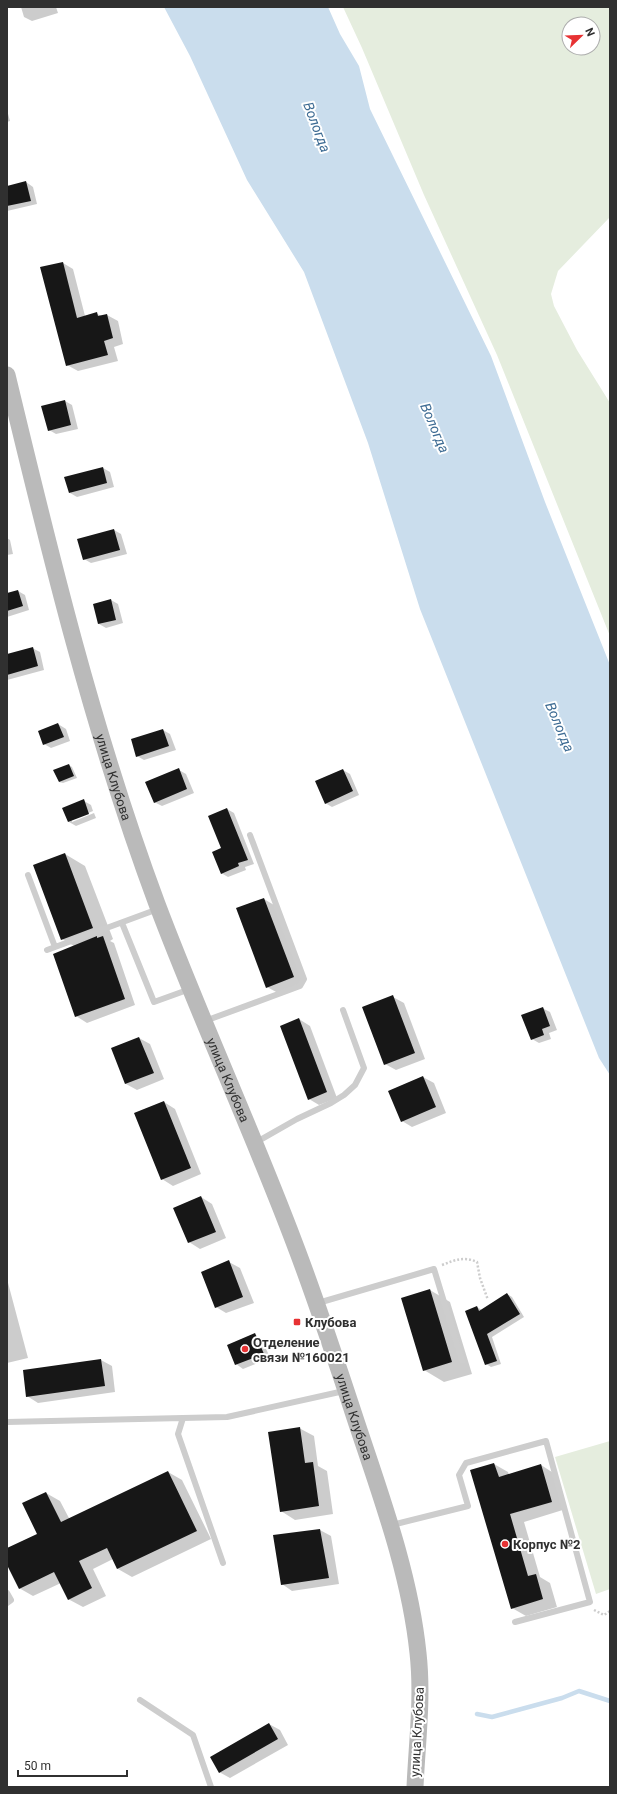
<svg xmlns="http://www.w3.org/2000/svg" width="617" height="1794" viewBox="0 0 617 1794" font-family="Roboto,sans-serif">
<rect width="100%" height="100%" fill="#fff"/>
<path fill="#e5edde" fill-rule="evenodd" d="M343,7H610V217L558,271L551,294L554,306L577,350L610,403V636L497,355L424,195L362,48ZM569,24H593V48H569Z
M610,1441V1589L596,1594L555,1457Z"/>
<path fill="#cadded" d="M164,7H328L340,34L359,66L370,109L491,356L545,502L610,665V1075L599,1058L420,609L368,443L304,272L247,180L190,56Z"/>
<path fill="#0003" d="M21,7H56L58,13L32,21L24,17Z
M7,110L10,121L7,122Z
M26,182L33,187L37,204L7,211V187Z
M63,263L73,269L85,316L97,314L102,316L107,315L118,321L123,344L114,347L118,361L78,371L67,365Z
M65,401L72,405L78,429L56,434L49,430Z
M103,468L110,472L114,487L77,497L70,493Z
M114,530L121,534L127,554L91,563L84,559Z
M7,538L10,540L13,554L7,555Z
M18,591L25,595L29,610L7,617V594Z
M111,600L118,604L123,623L106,628L99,624L94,604Z
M32,648L40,652L44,670L7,680V655Z
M58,724L66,729L70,741L51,748L44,744Z
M163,730L170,734L176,750L144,760L137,756L132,740Z
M69,765L72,767L77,778L63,783L59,782Z
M179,770L186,774L194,793L162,806L154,802Z
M343,770L350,774L359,795L332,807L325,803Z
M84,801L91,805L93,811L72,820V822L94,813L96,818L76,826L69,822Z
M227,809L234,813L254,864L245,867L246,870L228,877L221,873Z
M65,854L85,866L113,939L110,941L114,943L135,1005L87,1023L76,1016L74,946L62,939Z
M264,899L274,905L304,983L278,993L267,987Z
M393,997L404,1003L425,1059L396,1070L385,1064Z
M542,1008L550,1012L557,1030L549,1033L551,1039L539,1043L532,1039Z
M299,1019L310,1026L337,1098L319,1105L309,1099Z
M139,1038L150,1044L164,1079L137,1090L126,1084L112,1048Z
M423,1077L434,1083L446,1113L412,1127L402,1121Z
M164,1102L175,1109L201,1174L173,1186L162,1179Z
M201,1197L212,1204L226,1238L200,1249L189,1242Z
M229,1262L240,1268L254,1303L226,1313L216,1307Z
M7,1279L28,1358L7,1363Z
M430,1290L450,1302L472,1374L444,1382L424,1370Z
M507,1294L512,1297L524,1317L492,1337L501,1364L491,1367L486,1364L477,1307L482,1310Z
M255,1335L262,1339L270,1358L243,1369L236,1364Z
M101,1360L112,1366L115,1392L38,1403L27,1396Z
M299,1428L314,1436L318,1466L327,1471L333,1514L295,1520L281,1511Z
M494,1464L508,1472L509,1475L541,1465L555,1474L566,1509L524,1522L540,1577L550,1583L557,1607L526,1616L512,1608L471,1470Z
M168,1472L182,1480L211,1539L132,1577L118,1569L113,1559L93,1569L106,1596L83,1607L68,1599L61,1583L33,1596L19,1588L7,1562V1550L39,1534L46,1493L60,1501L70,1520Z
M320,1530L331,1536L339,1584L292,1591L282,1584L274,1536Z
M269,1724L280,1730L288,1745L230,1778L219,1772Z"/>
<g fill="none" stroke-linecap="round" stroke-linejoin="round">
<path stroke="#cadded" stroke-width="4.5" d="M477,1714L492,1717L562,1698L579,1691L610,1701"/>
</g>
<path fill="#171717" d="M26,181L31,201L7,206V186Z
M63,262L77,318L97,312L98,316L107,314L113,338L104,341L108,355L66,366L40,267Z
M65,400L71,425L48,431L41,406Z
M103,467L107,483L69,493L64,477Z
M114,529L120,550L83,560L77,539Z
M18,590L23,606L7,611V593Z
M111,599L116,620L98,624L93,604Z
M33,647L38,666L7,675V654Z
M58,723L64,737L43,745L38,731Z
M163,729L169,746L136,757L131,739Z
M69,764L74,776L59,782L53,770Z
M179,768L187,789L154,803L145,782Z
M343,769L353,791L325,804L315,781Z
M84,799L89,814L68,822L62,808Z
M227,808L248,860L238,863L239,866L221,874L212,852L221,848L208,816Z
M65,853L93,928L61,940L33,865Z
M264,898L294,977L266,988L236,908Z
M97,936V938L103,936L125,999L75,1017L53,954Z
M393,995L415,1053L384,1065L362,1007Z
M543,1007L550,1026L542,1029L544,1035L531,1040L521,1015Z
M299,1018L327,1092L308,1100L280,1026Z
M139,1037L154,1073L125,1084L111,1048Z
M423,1076L436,1107L401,1122L388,1091Z
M164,1101L191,1168L161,1180L134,1113Z
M201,1196L216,1232L188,1243L173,1208Z
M229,1260L243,1297L215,1308L201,1272Z
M430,1289L452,1362L423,1371L401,1298Z
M507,1293L520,1314L487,1334L497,1361L485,1365L465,1311L477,1306L479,1311Z
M255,1333L264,1354L235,1365L227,1345Z
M101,1359L105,1386L26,1397L23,1370Z
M300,1427L305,1463L313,1462L319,1506L280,1512L268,1432Z
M494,1463L499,1477L541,1464L552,1502L510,1514L528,1576L536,1574L543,1599L511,1609L470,1470Z
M168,1471L197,1531L117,1569L107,1548L79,1561L92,1588L68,1600L54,1572L19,1589L7,1565V1548L37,1534L22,1503L46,1492L61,1522Z
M320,1529L329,1578L281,1585L273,1535Z
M269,1723L278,1739L219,1773L210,1757Z"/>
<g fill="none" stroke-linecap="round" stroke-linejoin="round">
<path stroke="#cdcdcd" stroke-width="2.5" stroke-dasharray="2 2" stroke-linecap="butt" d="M442,1265C455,1260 464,1256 477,1262L480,1278L488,1300
M594,1610L604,1615L610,1611"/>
<path stroke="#cdcdcd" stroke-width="6" d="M28,875L55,947
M122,923L154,1002L190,989
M47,950L158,909
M205,1021L300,986L304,979L250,835
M255,1143L297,1119L331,1103L344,1095L355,1085L364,1068L343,1010
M318,1303L434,1269L462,1361
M183,1418L178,1434L223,1563
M7,1422L227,1417L344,1391
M392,1525L468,1506L459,1475L466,1463L546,1441L590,1602L515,1622
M7,1593L11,1600L7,1603
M140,1700L193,1735L211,1787"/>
<path stroke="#bababa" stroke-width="17" id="s1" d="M7,375C50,554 93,732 157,904C200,1018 251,1128 294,1242C317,1302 337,1363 357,1424C382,1499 410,1575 418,1653C423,1698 417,1742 415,1787"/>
</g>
<g fill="#e73233" stroke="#fff" stroke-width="1.5">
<rect x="293" y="1318" width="8" height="8" rx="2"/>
<circle cx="245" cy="1349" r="4"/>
<circle cx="505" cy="1544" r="4"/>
</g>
<g text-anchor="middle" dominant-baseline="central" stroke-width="4" stroke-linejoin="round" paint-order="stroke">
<g font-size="13" fill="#303030" stroke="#fff">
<text stroke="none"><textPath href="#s1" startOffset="416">улица Клубова</textPath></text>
<text stroke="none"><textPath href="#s1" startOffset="740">улица Клубова</textPath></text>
<text stroke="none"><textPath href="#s1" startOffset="1100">улица Клубова</textPath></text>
<text transform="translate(417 1732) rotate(-87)">улица Клубова</text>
</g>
<g font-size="13" font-weight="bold" fill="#303030" stroke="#fff" text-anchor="start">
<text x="305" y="1322">Клубова</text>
<text x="253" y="1342">Отделение<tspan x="253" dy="15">связи №160021</tspan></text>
<text x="513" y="1544">Корпус №2</text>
</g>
<g font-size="14" font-style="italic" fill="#3d6b93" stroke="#fff">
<text transform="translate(317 127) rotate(69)">Вологда</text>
<text transform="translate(435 428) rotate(67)">Вологда</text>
<text transform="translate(560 727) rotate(67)">Вологда</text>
</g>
</g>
<rect width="617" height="1794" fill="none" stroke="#303030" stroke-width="16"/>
<g transform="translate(581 36) rotate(67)"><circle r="19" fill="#ffffff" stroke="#acacac"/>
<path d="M0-3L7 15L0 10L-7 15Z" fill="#e73233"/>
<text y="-6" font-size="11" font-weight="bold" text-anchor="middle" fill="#303030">N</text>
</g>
<path d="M18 1770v6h109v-6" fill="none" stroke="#303030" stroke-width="2"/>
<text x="24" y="1770" font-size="12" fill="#303030" stroke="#ffffff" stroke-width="3" paint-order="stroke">50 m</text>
</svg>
